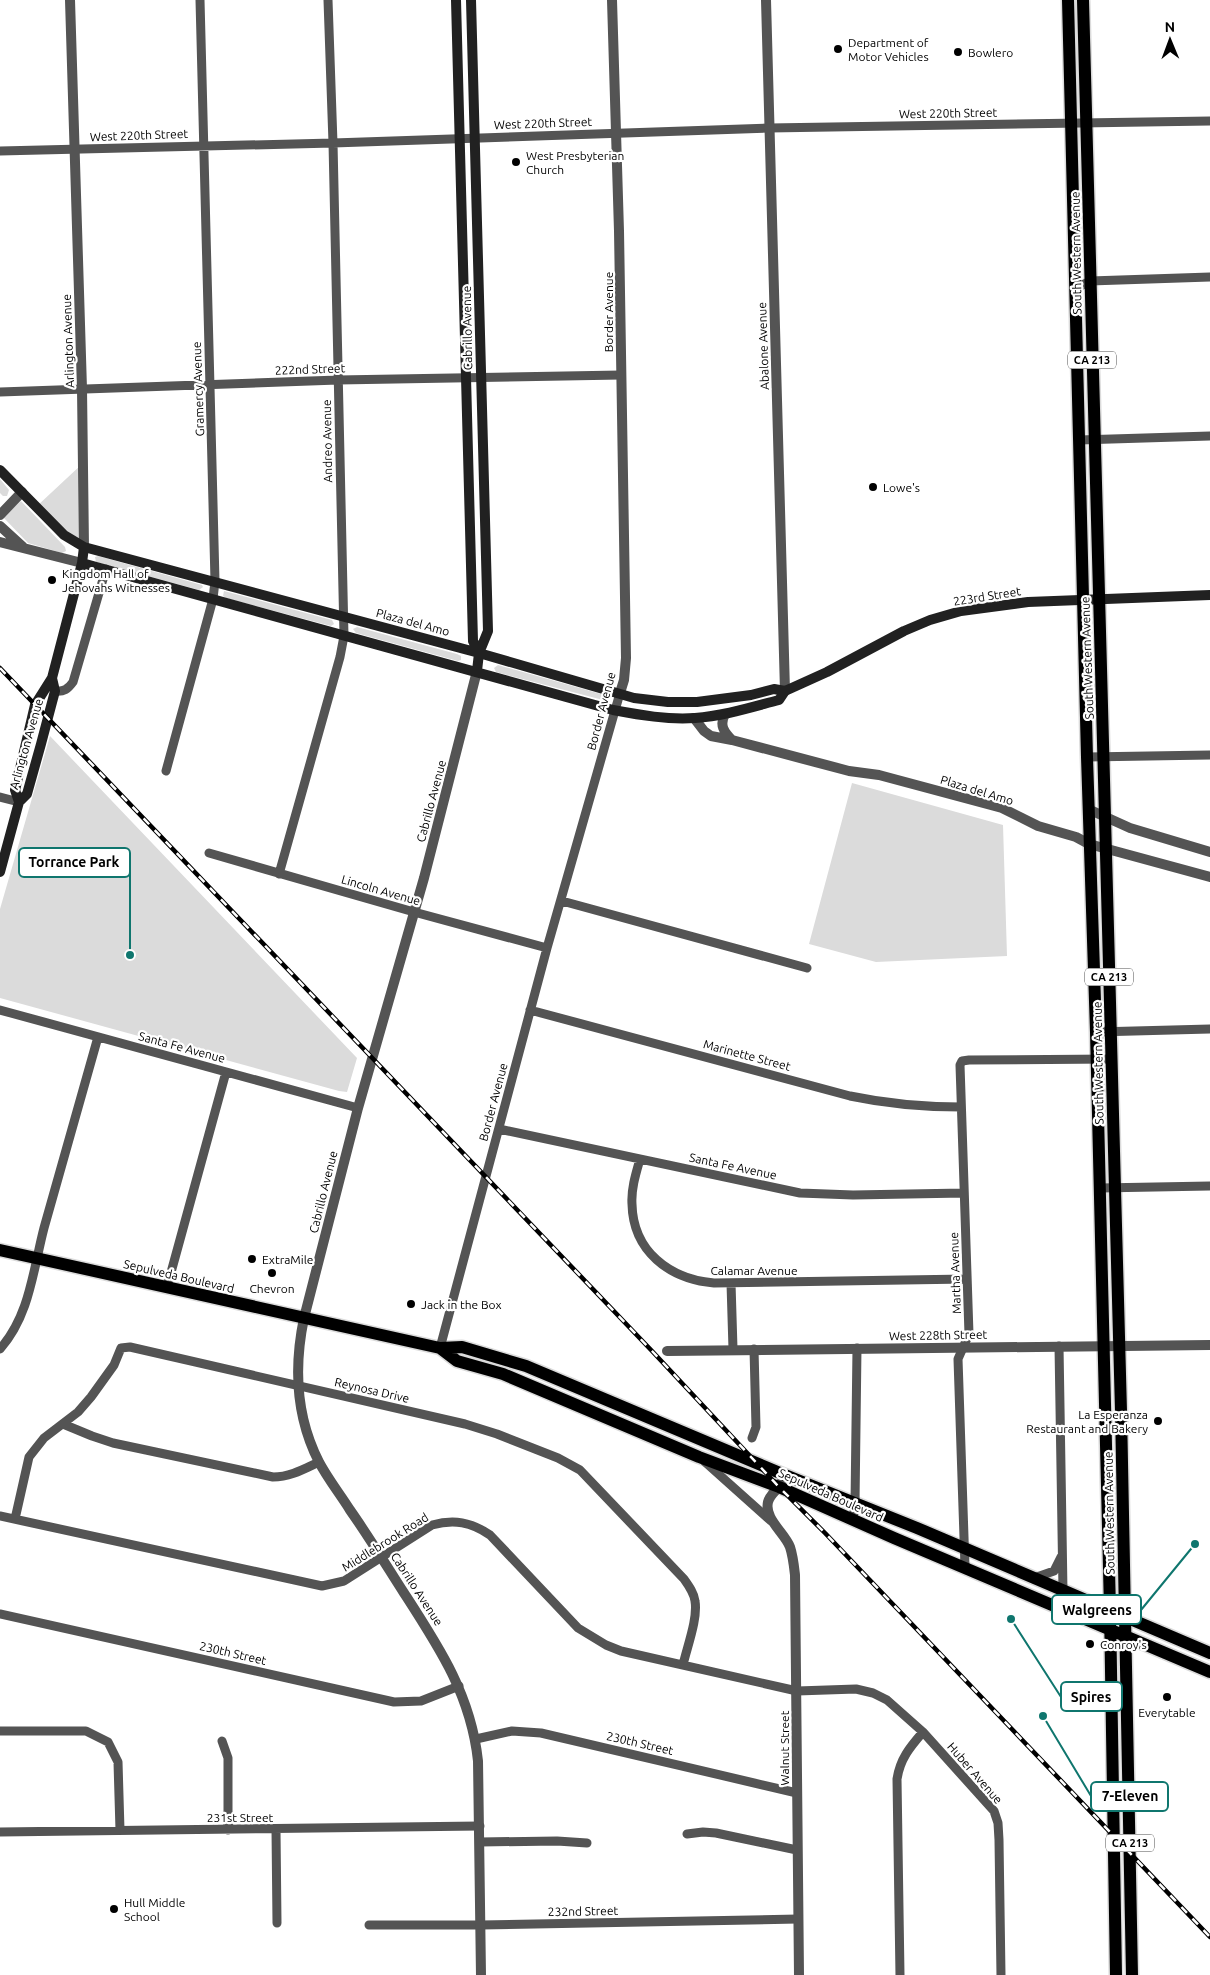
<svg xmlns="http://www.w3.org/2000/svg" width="1210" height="1975" viewBox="0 0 1210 1975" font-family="Ubuntu,sans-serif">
<rect width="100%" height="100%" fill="#fff"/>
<path fill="#dbdbdb" d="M81,465L83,545L37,506Z
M0,479L9,490L7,496H3L0,493Z
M21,501L65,547L66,551L62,553L28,543L3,517Z
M98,556L202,585L203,587L199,590L96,562L95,557Z
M224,591L332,620L334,624L331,626L226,598L223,596Z
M357,627L457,654L461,656V660L458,661L356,633L353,629Z
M498,665L601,694L604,697L603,700L496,672L494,668Z
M50,736L357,1058L347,1092L339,1091L0,998V909Z
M852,783L1003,825L1007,956L876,962L809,944Z"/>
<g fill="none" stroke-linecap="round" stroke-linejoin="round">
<g stroke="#dbdbdb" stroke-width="15">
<path id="primary" d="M1068,0L1087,757L1096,1032L1110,1610L1116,1975
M1083,0L1121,1411L1132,1975
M0,1250L440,1348L462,1347L526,1366L780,1473L917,1528L1210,1653
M440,1348L457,1361L503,1374L699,1457L779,1487L894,1538L1210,1672"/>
</g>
<path stroke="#545454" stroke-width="9" d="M0,151L333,143L769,128L1210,121
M1075,289L1090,281L1210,277
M0,392L338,380L621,375
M1079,440L1210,436
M55,691C64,692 68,689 73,682L106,569
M1087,757L1210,755
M166,771L213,599L215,581L200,0
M0,797L19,802
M209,853L414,912L547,948
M279,874L340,657L344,636L333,143L328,0
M562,901L807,968
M0,1010L358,1108
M530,1010L850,1096C888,1104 922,1107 961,1107
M1096,1032L1210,1029
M499,1129L800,1193L853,1195L964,1193
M640,1159C636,1173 631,1189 632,1204C633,1251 669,1279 714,1283L967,1279
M1100,1188L1210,1186
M731,1283L733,1349
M167,1287L226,1072
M1059,1346L1063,1591
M440,1348L547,948L620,693
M0,1349C30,1315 33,1270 44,1228C62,1164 80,1101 98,1037
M63,1424L92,1436L113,1443L273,1477C290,1477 304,1469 319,1462
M752,1438L756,1427L754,1349
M705,1462L771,1521
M0,1516L322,1586L344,1581L432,1525C454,1519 471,1522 490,1535L578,1628L606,1645L621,1651L797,1691L856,1689L873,1693L887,1700L923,1732L994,1811L998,1823L999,1840L1001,1975
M15,1519L29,1457L44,1438L78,1412L91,1397L114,1365L121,1348L130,1347L465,1424L497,1434L558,1458L580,1470L684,1579C689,1586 694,1593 695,1601C698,1619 687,1647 683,1665
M853,1520L855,1503L857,1348
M965,1567L958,1359L969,1334L960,1065L962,1061L969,1060L1112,1059
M1034,1578L1054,1571L1061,1557
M0,1614L394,1702L421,1701L459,1686
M0,1731H86L108,1742L118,1762L120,1830
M476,1739L512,1731L541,1733L797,1793
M222,1741L228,1758V1830
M276,1830L277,1923
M0,1832L480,1826
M687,1834L703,1832L716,1833L797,1850
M480,1842L557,1841L587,1843
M369,1925H481L798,1919
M900,1975L897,1779C900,1759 910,1747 923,1732"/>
<path stroke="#545454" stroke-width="10" d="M70,0L82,389L84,547
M612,0L619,231L626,658L624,680L620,693
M766,0L785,691
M0,515L22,492
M0,526L23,547
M0,542L82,563
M477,671L424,878L358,1108L304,1318C294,1366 296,1417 319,1462C328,1479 340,1494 350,1510C369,1537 386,1565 404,1593C439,1647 471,1695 478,1761L481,1975
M725,714C719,725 724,732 732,740
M694,718L704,731L711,736L732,740L849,771L879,775L1002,808L1038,826L1076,837L1089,844L1210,877
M1088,809L1130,828L1210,852
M667,1351L1210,1345
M781,1483C778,1490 770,1494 768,1502C764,1519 785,1533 790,1547C793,1556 794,1566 795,1575L799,1975"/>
<path stroke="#212121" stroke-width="10" d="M456,0L473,641L479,653
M471,0L488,631L479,653L477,671
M0,470L64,535L84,547L479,653L634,698L668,702H697L751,695L774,689L785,691
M82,563L613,710C640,715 668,720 695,718C724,716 752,707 779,700L785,691
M785,691L827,672L904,631L930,620L961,611L1028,602L1210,595
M19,802L15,790L35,705L52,678L82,563L84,547
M0,872L19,802L27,794L41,744L55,691L52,678"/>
<use href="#primary" stroke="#000" stroke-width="12"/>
<g stroke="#000" stroke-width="4.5">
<path id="rail" d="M0,668L652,1351L779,1487L825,1533L1210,1937"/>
</g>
<use href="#rail" stroke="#fff" stroke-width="2.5" stroke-dasharray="8" stroke-linecap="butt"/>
</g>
<g fill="#000" stroke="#fff" stroke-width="2">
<circle cx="838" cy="49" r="5"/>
<circle cx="958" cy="52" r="5"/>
<circle cx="516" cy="162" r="5"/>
<circle cx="873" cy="487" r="5"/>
<circle cx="52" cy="580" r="5"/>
<circle cx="252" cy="1259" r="5"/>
<circle cx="272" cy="1273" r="5"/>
<circle cx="411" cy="1304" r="5"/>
<circle cx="1158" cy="1421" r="5"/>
<circle cx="1090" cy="1644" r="5"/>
<circle cx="1167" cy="1697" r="5"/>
<circle cx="114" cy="1909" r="5"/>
</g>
<g text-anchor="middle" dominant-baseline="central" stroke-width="4.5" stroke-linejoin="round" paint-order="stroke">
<g fill="#fff" stroke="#4c4c4c" stroke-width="1">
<rect x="1068" y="351.5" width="48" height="17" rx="4"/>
<rect x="1085" y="968.5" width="48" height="17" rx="4"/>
<rect x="1106" y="1834.5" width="48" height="17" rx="4"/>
</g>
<g font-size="11" font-weight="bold" fill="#000">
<text x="1092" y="360">CA 213</text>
<text x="1109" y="977">CA 213</text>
<text x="1130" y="1843">CA 213</text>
</g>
<g font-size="12" fill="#000" stroke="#fff" text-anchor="start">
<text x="848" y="42">Department of<tspan x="848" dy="14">Motor Vehicles</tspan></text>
<text x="968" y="52">Bowlero</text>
<text x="526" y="155">West Presbyterian<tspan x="526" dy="14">Church</tspan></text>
<text x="883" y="487">Lowe's</text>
<text x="62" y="573">Kingdom Hall of<tspan x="62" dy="14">Jehovahs Witnesses</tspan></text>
<text x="262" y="1259">ExtraMile</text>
<text x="272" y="1288" text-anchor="middle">Chevron</text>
<text x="421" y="1304">Jack in the Box</text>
<text x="1148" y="1414" text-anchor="end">La Esperanza<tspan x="1148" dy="14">Restaurant and Bakery</tspan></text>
<text x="1100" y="1644">Conroy's</text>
<text x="1167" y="1712" text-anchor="middle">Everytable</text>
<text x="124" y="1902">Hull Middle<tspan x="124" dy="14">School</tspan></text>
</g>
<g font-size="12" fill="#000" stroke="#fff">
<text transform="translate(948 113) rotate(-1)">West 220th Street</text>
<text transform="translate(543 123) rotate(-2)">West 220th Street</text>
<text transform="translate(139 135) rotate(-2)">West 220th Street</text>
<text transform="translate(1076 253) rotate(-91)">South Western Avenue</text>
<text transform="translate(608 312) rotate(-90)">Border Avenue</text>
<text transform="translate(467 328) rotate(-91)">Cabrillo Avenue</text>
<text transform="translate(68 341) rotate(-92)">Arlington Avenue</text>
<text transform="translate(763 346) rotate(-92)">Abalone Avenue</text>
<text transform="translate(310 369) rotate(-2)">222nd Street</text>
<text transform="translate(198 389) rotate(-92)">Gramercy Avenue</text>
<text transform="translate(327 441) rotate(-91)">Andreo Avenue</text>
<text transform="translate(987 596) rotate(-9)">223rd Street</text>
<text transform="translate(413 622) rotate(15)">Plaza del Amo</text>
<text transform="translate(1087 658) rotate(-92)">South Western Avenue</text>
<text transform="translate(601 711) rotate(-75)">Border Avenue</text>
<text transform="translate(26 744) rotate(-74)">Arlington Avenue</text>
<text transform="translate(977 790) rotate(17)">Plaza del Amo</text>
<text transform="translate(431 801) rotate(-75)">Cabrillo Avenue</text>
<text transform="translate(381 890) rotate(16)">Lincoln Avenue</text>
<text transform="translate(182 1047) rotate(15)">Santa Fe Avenue</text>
<text transform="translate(747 1055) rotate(15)">Marinette Street</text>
<text transform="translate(1098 1063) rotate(-91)">South Western Avenue</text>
<text transform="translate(493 1102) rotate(-75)">Border Avenue</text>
<text transform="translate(733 1166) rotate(12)">Santa Fe Avenue</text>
<text transform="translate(323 1192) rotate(-76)">Cabrillo Avenue</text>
<text x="754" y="1270">Calamar Avenue</text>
<text transform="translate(955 1273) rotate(-92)">Martha Avenue</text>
<text transform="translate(179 1276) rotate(13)">Sepulveda Boulevard</text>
<text transform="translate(938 1335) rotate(-1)">West 228th Street</text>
<text transform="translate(372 1390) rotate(13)">Reynosa Drive</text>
<text transform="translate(831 1495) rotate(24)">Sepulveda Boulevard</text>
<text transform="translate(1109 1513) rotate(-91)">South Western Avenue</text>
<text transform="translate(385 1542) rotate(-32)">Middlebrook Road</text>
<text transform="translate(417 1589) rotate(57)">Cabrillo Avenue</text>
<text transform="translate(233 1653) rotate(13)">230th Street</text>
<text transform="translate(640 1743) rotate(13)">230th Street</text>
<text transform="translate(784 1748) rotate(-90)">Walnut Street</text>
<text transform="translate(975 1773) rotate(49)">Huber Avenue</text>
<text x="240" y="1817">231st Street</text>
<text transform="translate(583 1911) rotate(-1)">232nd Street</text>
</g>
</g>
<path fill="none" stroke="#0f766e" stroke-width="2" d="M130 955L130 863M1195 1544L1141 1610M1011 1619L1061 1697M1043 1716L1091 1796"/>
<g fill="#0f766e" stroke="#fff" stroke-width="2">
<circle cx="130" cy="955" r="5"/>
<circle cx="1195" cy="1544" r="5"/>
<circle cx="1011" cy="1619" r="5"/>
<circle cx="1043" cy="1716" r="5"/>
</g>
<g fill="#fff" stroke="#0f766e" stroke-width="2">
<rect x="19" y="848" width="111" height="29" rx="5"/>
<rect x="1052" y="1595" width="89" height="29" rx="5"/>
<rect x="1061" y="1682" width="61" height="29" rx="5"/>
<rect x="1091" y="1782" width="77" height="29" rx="5"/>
</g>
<g font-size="14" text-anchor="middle" font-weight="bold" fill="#000">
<text x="74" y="867">Torrance Park</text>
<text x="1097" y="1615">Walgreens</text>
<text x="1091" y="1702">Spires</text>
<text x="1130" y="1801">7-Eleven</text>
</g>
<g transform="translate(1170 40) rotate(359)" stroke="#ffffff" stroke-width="4" paint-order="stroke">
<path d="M0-4L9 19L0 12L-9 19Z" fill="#000000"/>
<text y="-8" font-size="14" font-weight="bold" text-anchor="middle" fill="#000000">N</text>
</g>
</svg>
